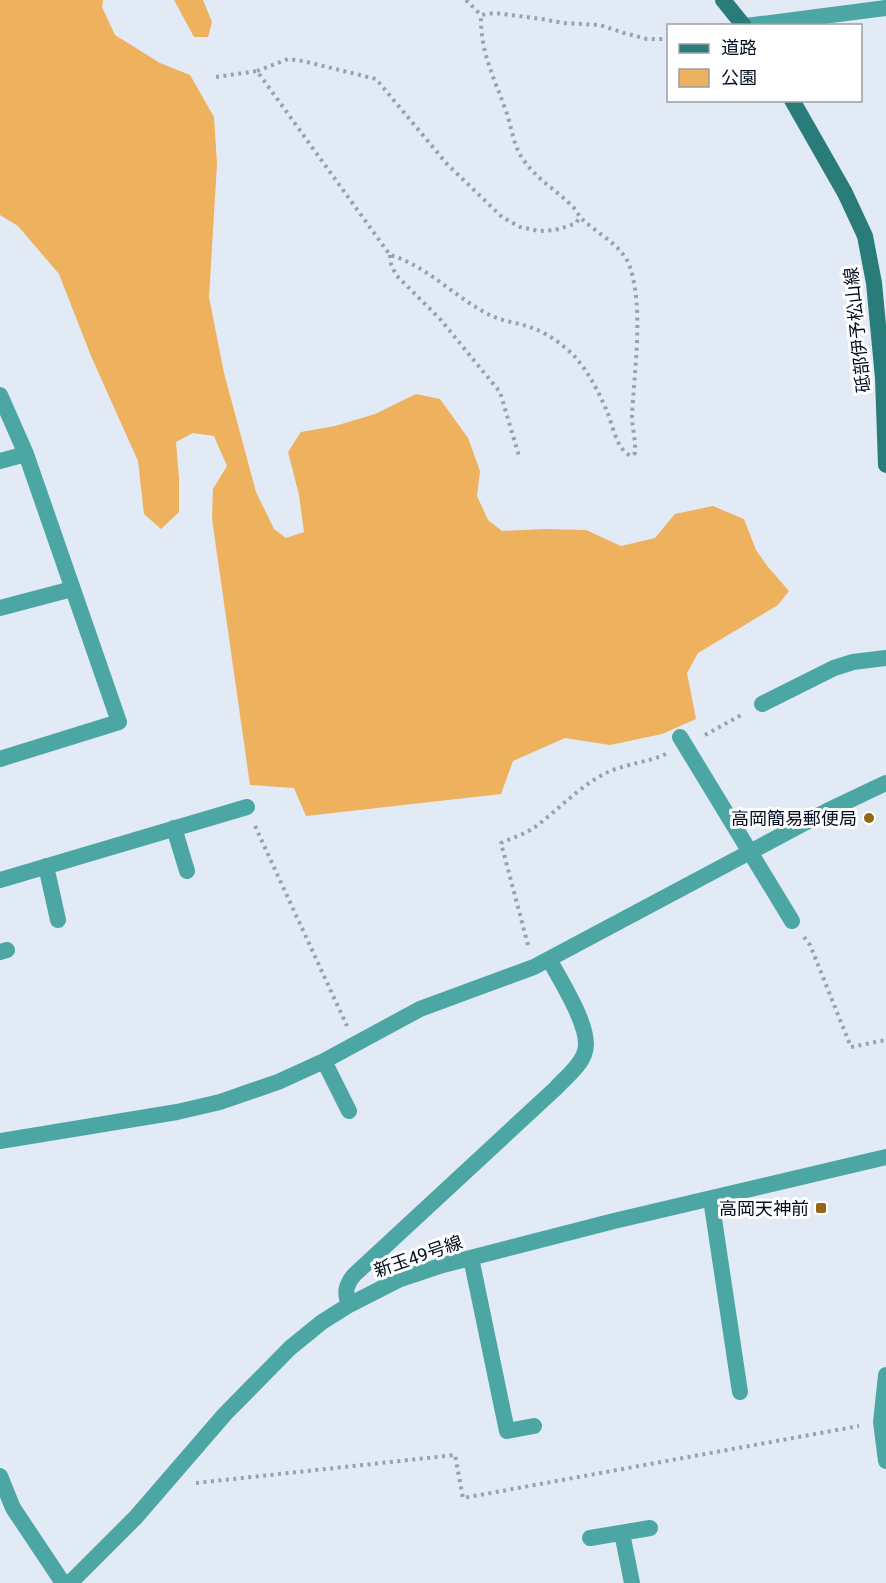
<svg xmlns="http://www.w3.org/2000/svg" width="886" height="1583" viewBox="0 0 886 1583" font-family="Roboto,'Noto Sans JP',sans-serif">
<rect width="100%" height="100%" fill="#e1eaf5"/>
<path fill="#eeb15d" d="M0,0H103L102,7L115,35L160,63L190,75L214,117L217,164L209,297L224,373L256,492L274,529L286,538L304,532L299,495L288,452L301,432L335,426L375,414L416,394L440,399L468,438L480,471L477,496L488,520L502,531L544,529L586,530L621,546L655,538L675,514L713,506L744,519L756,550L768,567L789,591L778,605L698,653L687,673L696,719L662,734L610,745L565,738L513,761L501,794L306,816L294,788L250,785L212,519L213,489L227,466L214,436L193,433L176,442L179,478V512L161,529L144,514L138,461L91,356L59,274L18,226L0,215Z
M174,0H203L212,22L208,37H194Z"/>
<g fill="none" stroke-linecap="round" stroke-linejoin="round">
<path stroke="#98a2af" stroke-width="4" stroke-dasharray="3 4.5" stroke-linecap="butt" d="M466,0L481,15L495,13L542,19L563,23L600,25L624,33L647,39H668
M257,71L288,59L303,61L376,79L447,164L502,217L520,227L539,231L555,230L569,226L576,223L580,217
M216,77L257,71L390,255C428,266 456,299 492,316C505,322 521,323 535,329C549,334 566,347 576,358C589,373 598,391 606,409C613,424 615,448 631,456L635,453C636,440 632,428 632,416C634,373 644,309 630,267C623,246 598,234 582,219C578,215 576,209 571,205C556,190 538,180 525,162C513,147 512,128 506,111C494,77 480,52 481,15
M390,255L391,264L396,275L440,319L500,392L519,456
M705,735L743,714
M255,826L347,1026
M804,937L810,945L851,1047L886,1040
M528,945L501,843C512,838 525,834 535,827C558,810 579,787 604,774C623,764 646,763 666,754
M196,1483L455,1455L463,1498L859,1426"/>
<path stroke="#4ca6a4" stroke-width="16" d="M746,26L886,8
M0,395L26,454L119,722L0,759
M0,461L26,454
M0,608L72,589
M762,704L834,668L853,662L886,658
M680,737L792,921
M174,828L187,871
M46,866L58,920
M0,880L247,807
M0,952L7,950
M324,1061L349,1111
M0,1141L177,1112L220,1102L278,1082L324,1061L420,1009L534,967L827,811L886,783
M711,1199L740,1392
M471,1258L507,1431L534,1426
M349,1305C344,1292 346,1285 354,1275L556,1088C565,1078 582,1065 585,1051C592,1029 560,980 549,959
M886,1375L881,1422L886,1461
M0,1476L13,1508L63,1583
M622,1533L632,1583
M590,1538L650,1528
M70,1583L136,1517L225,1414L290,1348L322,1322L349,1305L398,1280L443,1265L614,1221L886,1157"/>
<path stroke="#297c7a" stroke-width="16" d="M723,0L744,26
M792,100L845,193L865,236L874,283L883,378L886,465"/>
</g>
<g fill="#956415" stroke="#fff" stroke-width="2">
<circle cx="869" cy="818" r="6"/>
<rect x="815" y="1202" width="12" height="12" rx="3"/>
</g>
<g text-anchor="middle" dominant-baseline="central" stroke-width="6" stroke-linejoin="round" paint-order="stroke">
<g font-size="18" fill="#010d20" stroke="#fff">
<text transform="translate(857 330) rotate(-96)">砥部伊予松山線</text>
<text transform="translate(418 1256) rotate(-19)">新玉49号線</text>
</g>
<g font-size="18" fill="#010d20" stroke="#fff" text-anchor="end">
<text x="857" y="818">高岡簡易郵便局</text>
<text x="809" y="1208">高岡天神前</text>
</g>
</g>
<rect x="667" y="24" width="195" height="78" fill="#ffffff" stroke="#999ea6" stroke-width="1.5"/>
<rect x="679" y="44" width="30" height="9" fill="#297c7a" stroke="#999ea6" stroke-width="1.5"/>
<text x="721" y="54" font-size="18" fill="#010d20">道路</text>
<rect x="679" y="69" width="30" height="18" fill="#eeb15d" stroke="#999ea6" stroke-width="1.5"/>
<text x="721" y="84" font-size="18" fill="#010d20">公園</text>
</svg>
